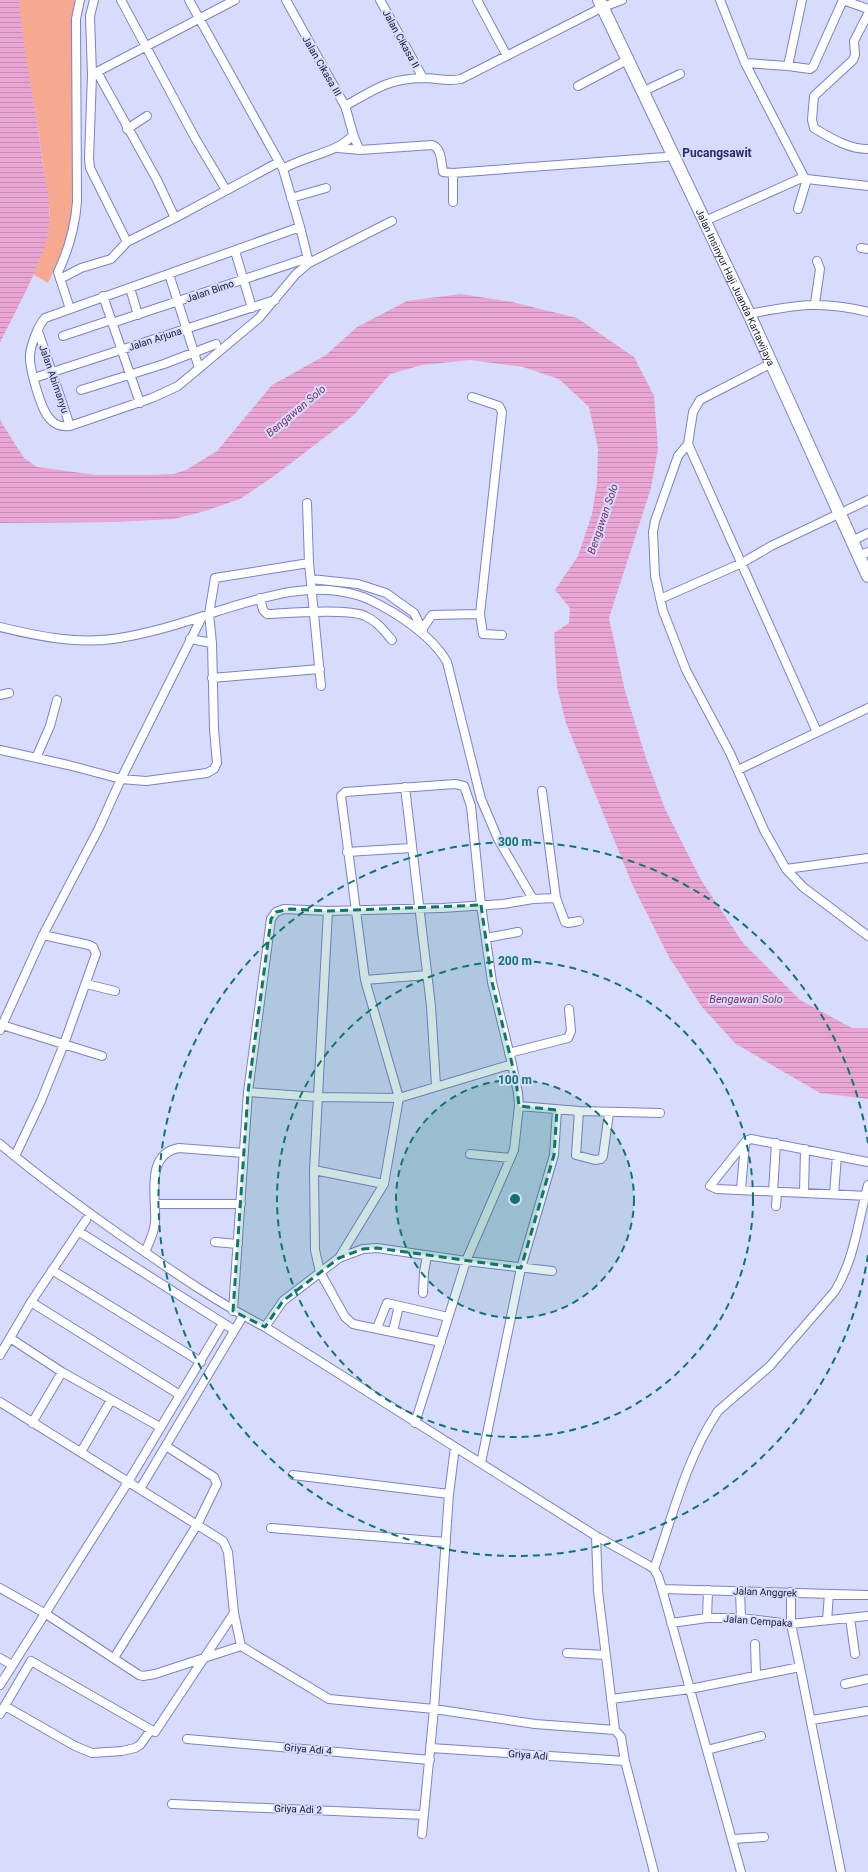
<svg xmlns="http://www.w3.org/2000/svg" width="868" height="1872" viewBox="0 0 868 1872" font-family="Roboto,sans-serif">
<defs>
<pattern id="water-rules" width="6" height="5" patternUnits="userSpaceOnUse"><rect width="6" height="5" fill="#e9a5d3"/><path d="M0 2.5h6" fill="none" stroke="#c78db6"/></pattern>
</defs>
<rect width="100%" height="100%" fill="#d7dcfc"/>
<path fill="#f6a98f" d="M19,0H77L76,201L64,247L48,283L33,274L47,237L50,212L39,136L22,35Z"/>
<path fill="url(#water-rules)" d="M0,0H19C24,55 36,110 43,165C47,188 53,214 47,238C37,274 16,309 0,343Z
M461,294L512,302L577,318L634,357L654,396L658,449L651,488L609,618L625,691L646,758L665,809L701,880L743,943L800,1000L852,1028H868V1099L820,1093L736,1044L702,1007L669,957L633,886L566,723L557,687L554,633L569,623L570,608L555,590L578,556L592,514L597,483L598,448L589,407L559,379L523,367L470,360L422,365L390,374L354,415L274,476L240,499L205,511L174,519L115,522L0,523V417L1,422L24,458L37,467L96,475H153L173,474L186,470L217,451L272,385L326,355L357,327L407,301Z"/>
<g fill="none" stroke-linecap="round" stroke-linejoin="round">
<g stroke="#7b82ca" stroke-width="10">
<path id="minor" d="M94,0L90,16L92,75L89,159L90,168L127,242
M121,0L195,138L226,190
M189,0L283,169L300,227
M286,0L345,106C350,120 352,137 360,150
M380,0L423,78
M477,0L507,56
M720,0L745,63L804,177L807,179L868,186
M802,0L788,66L810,69L813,67L843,0
M843,0L868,9
M868,14L854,41L855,55L853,60L814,96L812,120L814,128C831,138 848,149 868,149
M745,63L788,66
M93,74L235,0
M578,86L629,59
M644,91L680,74
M345,106C374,90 387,79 422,78C435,78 448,82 461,79L603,7L622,0
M127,129L147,116
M338,148L360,150L432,145C442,148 441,163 443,172L453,173
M283,169C306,155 336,154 353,135
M291,198L326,188
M453,202V173L665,157L674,155
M798,209L807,179
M175,218L279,162
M705,221L804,177
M300,227L309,263L296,274L259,318L178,386L152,398L70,426C62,427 56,426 50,419C41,410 29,368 30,355C31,344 38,326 45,318Z
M861,248L868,249
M235,251L252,308
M309,263L392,221
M169,274L199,368
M60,279L81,268L111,259L127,242L175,218L157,180L97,72
M130,288L138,315
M103,296L140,403
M815,303L820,269L817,261
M70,309L58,272C69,249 75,227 77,202L76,19L80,0
M749,314C795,305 821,300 868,312
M112,323L308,258
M38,331L70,426
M63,336L111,320
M772,363L700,400L693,412L688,444L678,456L655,521L653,532L655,576L663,611L686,670L730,753L764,830L786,869L803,887L868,936
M34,378L275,300
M81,390L164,364L216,344
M688,444L817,732
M307,503L309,563
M852,541L868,533
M859,556L868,552
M311,579L358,584L386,593L414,613L423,631
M260,598L263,610L267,614C288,613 349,608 365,616C377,621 384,631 392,640
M660,599L742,563L771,546L868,500
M480,614L483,634L502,635
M202,617L121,779L146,781L207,773L214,769L217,763L214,729L212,643L209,614L215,578L309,563L321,686
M0,627C37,636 75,644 113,639C149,634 184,623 218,611C264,597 309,581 357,595C371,599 382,606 394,613C415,626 435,641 447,662L481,799L498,839L533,899
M423,628L432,615L480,614L502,412L499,406L472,397
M190,639L212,643
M212,678L320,669
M0,695L9,693
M0,750L68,765L121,779L99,828L43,935L0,1030
M36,758L50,726L57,700
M738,770L868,708
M405,787L431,1006L436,1085
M347,852L411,848
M786,869L868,858
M556,898L565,922L568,923L579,921
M328,911L314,1170L315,1250L320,1272L345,1317L353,1324L441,1342
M486,938L518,932
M365,980L427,975
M86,984L115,991
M2,1025L102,1056
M509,1053L568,1038L571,1031L569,1009
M248,1092L318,1097L399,1098L512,1064L492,982L481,905L471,806L464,786L455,784L345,792L341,796L365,980L399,1098L384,1184L339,1258
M519,1106L579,1111L660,1113
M579,1111L576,1155L595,1160L601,1159L603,1156L609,1113
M0,1144C43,1180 90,1214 136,1246C178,1275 220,1304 265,1327L596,1536L648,1565L654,1569L658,1576L662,1589L741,1872
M470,1154L510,1158
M15,1156L41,1101L64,1044L96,954L93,947L89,945L43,935
M868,1162L751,1139L746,1141L710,1186L717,1189L868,1196
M314,1170L384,1184
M741,1190L745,1143
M773,1192L776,1143
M804,1193L805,1149
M834,1194L837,1156
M155,1204H241
M776,1206L777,1192
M78,1231L234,1330
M215,1242L238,1244
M145,1252C149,1243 154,1233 155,1223C157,1199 144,1154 179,1148L244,1153
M52,1270L201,1362
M423,1293L424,1272L427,1256
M31,1302L180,1395
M233,1311L248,1092L271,919L276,912L284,909L328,911L442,908L503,904L533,899L556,898L542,791
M265,1327L283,1301L339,1258L363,1249L377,1248L466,1261L552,1271
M377,1328L387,1303L448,1317
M393,1331L399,1306
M10,1338L62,1372L160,1427
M0,1355L31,1302L86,1220
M0,1402L223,1541L228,1552L234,1613L241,1646
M32,1423L62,1372
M415,1423L466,1261L514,1150L519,1106L518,1093L512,1064
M455,1447L449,1494L434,1709L535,1724L615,1730
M81,1452L111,1400
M481,1463L521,1268L554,1155L557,1110
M293,1475L449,1494
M140,1489L243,1316
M271,1528L446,1542
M596,1536L598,1591L615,1730L621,1737L625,1761L654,1872
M654,1569C673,1515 686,1459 718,1411L770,1366L835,1291C855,1258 858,1221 868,1185
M0,1588L46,1614L139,1675L143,1676L155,1674L241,1646L329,1699L434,1709L422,1834
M662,1589L868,1595
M740,1591L741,1618
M791,1592V1624L800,1667
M707,1618L708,1590
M850,1618L855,1654
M827,1620L829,1594
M671,1623L707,1618H741L791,1624L868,1616
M755,1644L756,1675
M567,1653L605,1655
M0,1658L12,1665
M114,1658L197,1525L217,1484L214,1477L166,1446
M845,1684L868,1679
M0,1685L128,1482L223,1323
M611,1699L690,1689L800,1667L841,1872
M5,1706L75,1746L92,1753L122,1751L135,1748L140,1745L151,1730
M0,1714L31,1661L155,1732L234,1613
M812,1720L867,1711
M187,1739L430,1760
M431,1748L625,1761
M707,1750L761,1736
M172,1804L424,1815
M733,1839L764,1837"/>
</g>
<g stroke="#7b82ca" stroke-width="14">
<g id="primary">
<path id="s1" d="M599,0L749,314L868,576"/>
</g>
</g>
<use href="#minor" stroke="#fff" stroke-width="8"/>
<use href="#primary" stroke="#fff" stroke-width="12"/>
</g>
<path fill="#0f766e" fill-opacity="0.2" stroke="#0f766e" stroke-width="3" stroke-dasharray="8 5" stroke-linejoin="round" d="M481,905L492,982L516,1080L519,1106L557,1110L554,1155L521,1268L377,1248L363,1249L339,1258L283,1301L265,1327L233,1311L248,1092L271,919L276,912L290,909L328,911Z"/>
<circle cx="515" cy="1199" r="119" fill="#0f766e" fill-opacity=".12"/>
<g fill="none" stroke="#0f766e" stroke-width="2" stroke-dasharray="7 5">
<circle cx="515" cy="1199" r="119"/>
<circle cx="515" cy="1199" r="238"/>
<path d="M868 1255A357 357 0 1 1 868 1143"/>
</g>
<g text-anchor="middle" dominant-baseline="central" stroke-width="4" stroke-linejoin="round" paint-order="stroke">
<g font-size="10" fill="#181936" stroke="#d7dcfc">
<text transform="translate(401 39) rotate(61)">Jalan Cikasa II</text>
<text transform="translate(322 66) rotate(60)">Jalan Cikasa III</text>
<text stroke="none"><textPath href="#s1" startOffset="318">Jalan Insinyur Haji Juanda Kartawijaya</textPath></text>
<text transform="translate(210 291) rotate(-19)">Jalan Bimo</text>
<text transform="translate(155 339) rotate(-18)">Jalan Arjuna</text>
<text transform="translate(54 379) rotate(71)">Jalan Abimanyu</text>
<text transform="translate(765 1592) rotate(2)">Jalan Anggrek</text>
<text transform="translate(758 1621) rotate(4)">Jalan Cempaka</text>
<text transform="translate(308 1749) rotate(5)">Griya Adi 4</text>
<text transform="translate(528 1755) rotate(4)">Griya Adi</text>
<text transform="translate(298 1809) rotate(2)">Griya Adi 2</text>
</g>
<g font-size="11" font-style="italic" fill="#7c2e68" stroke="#d7dcfc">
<text transform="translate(296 411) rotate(-40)">Bengawan Solo</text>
<text transform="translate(603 519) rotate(-71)">Bengawan Solo</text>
<text x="746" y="999">Bengawan Solo</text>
</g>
<g font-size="12" font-weight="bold" fill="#2a2969" stroke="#d7dcfc">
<text x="717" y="153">Pucangsawit</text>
</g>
</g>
<circle cx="515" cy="1199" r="6" fill="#0f766e" stroke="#d7dcfc" stroke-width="2"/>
<g font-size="12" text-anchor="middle" font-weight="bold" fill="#0f766e" stroke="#d7dcfc" stroke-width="4" stroke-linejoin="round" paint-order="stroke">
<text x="515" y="846">300 m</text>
<text x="515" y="965">200 m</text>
<text x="515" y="1084">100 m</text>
</g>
</svg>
